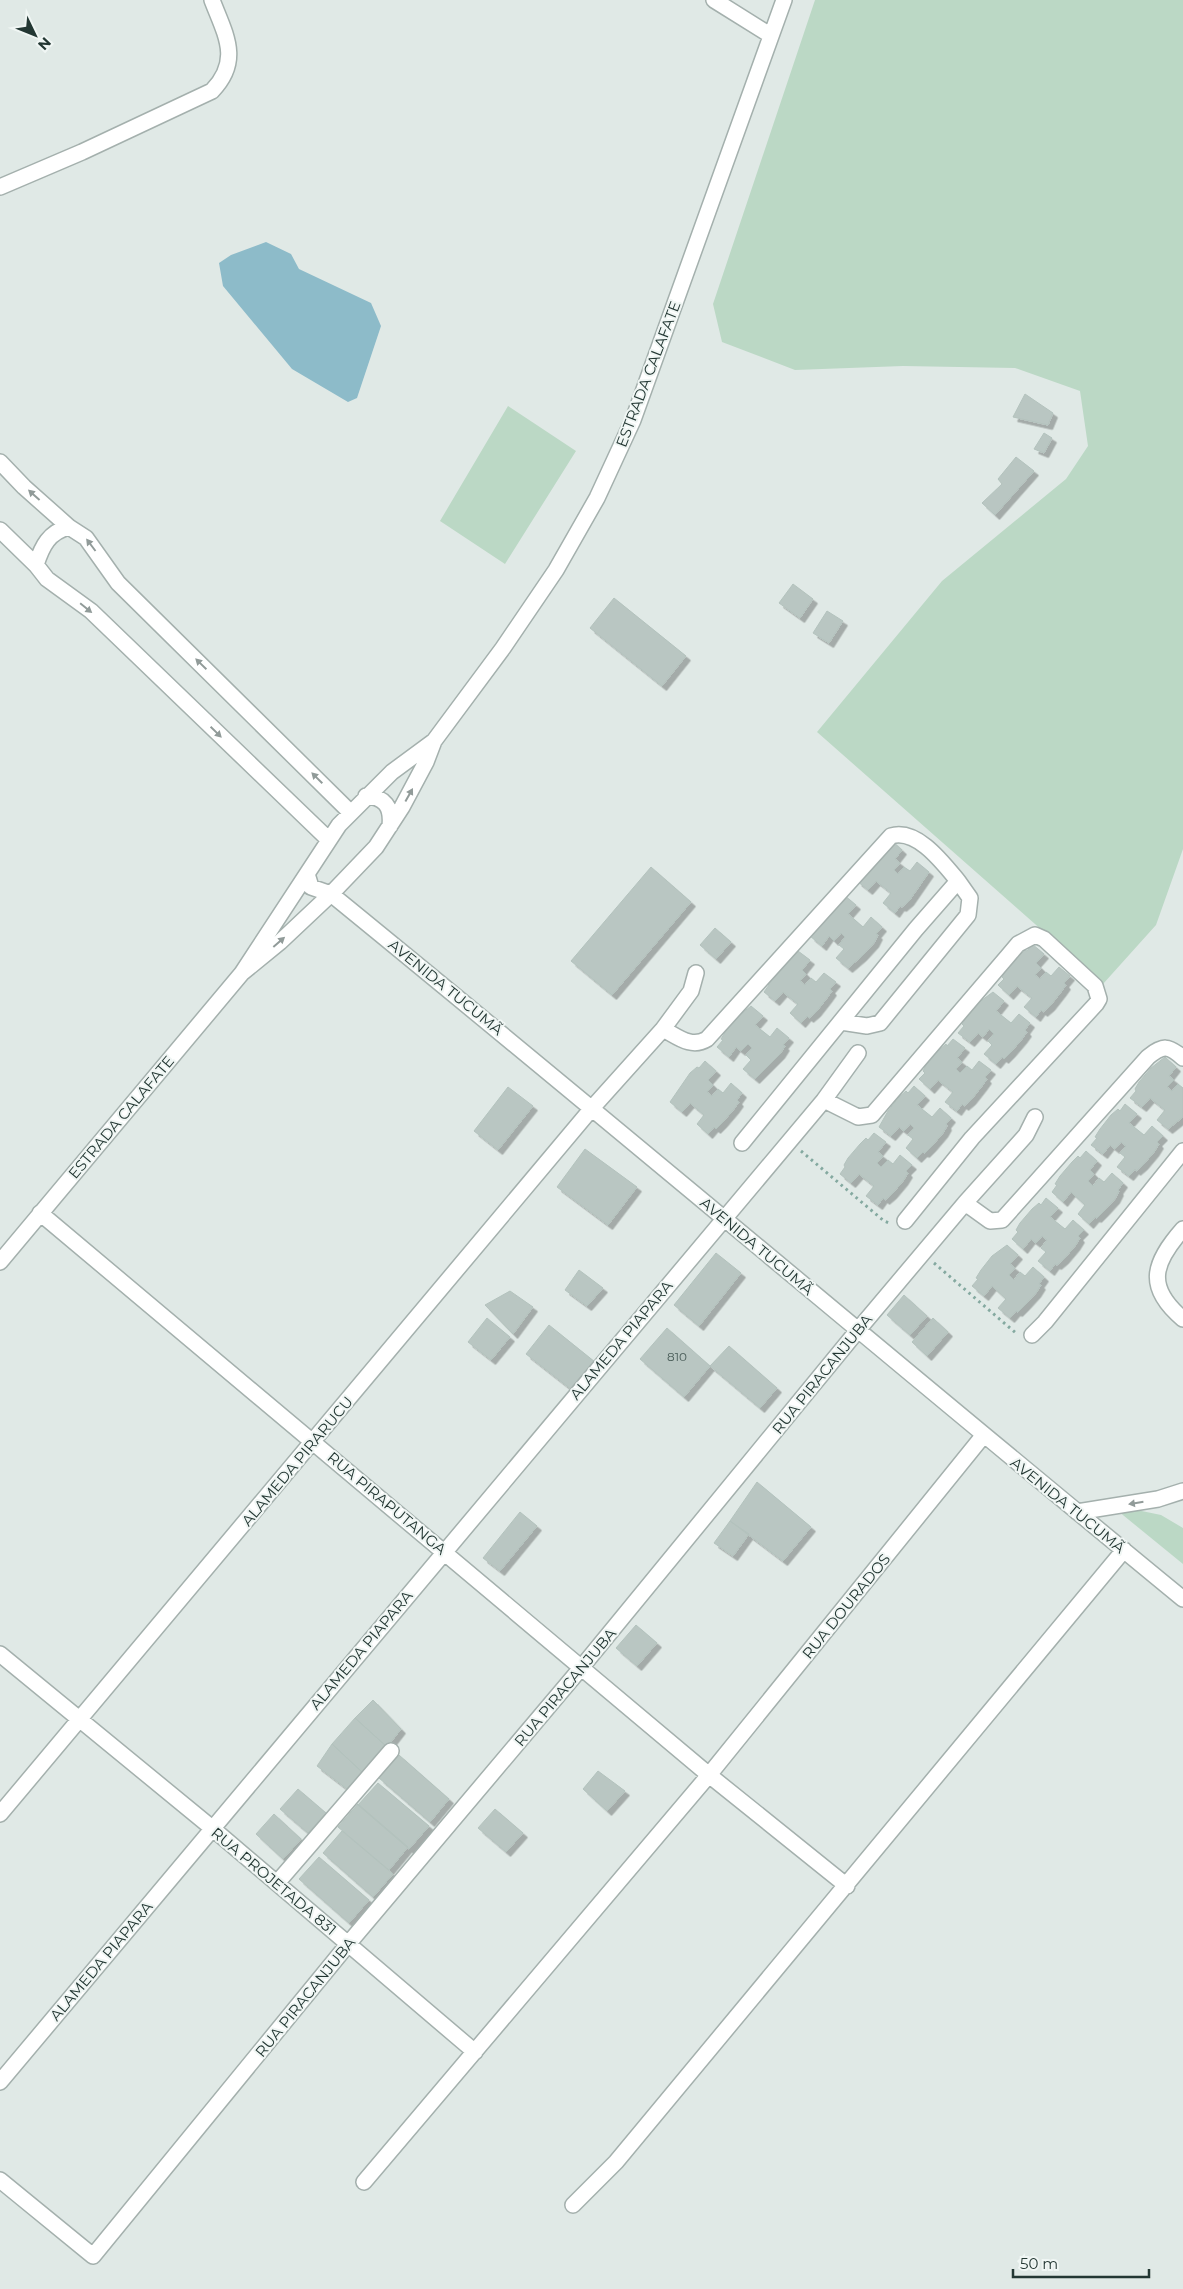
<svg xmlns="http://www.w3.org/2000/svg" width="1183" height="2289" viewBox="0 0 1183 2289" font-family="Montserrat,sans-serif">
<defs>
<filter id="shadow"><feDropShadow dx="4.5" dy="4.5" stdDeviation="0" flood-color="#0004"/></filter>
</defs>
<rect width="100%" height="100%" fill="#e0e9e6"/>
<path fill="#bbd8c5" d="M815,0H1183V849L1156,925L1103,984L817,732L942,581L1066,479L1088,446L1080,391L1015,368L903,366L795,370L722,342L713,304Z
M508,406L576,451L505,564L440,521Z
M1132,1509L1161,1515L1183,1528V1564L1118,1511Z"/>
<path fill="#8dbbc9" d="M266,242L291,254L299,269L371,303L381,326L357,398L348,402L292,369L223,286L219,263L231,255Z"/>
<path fill="#b9c6c2" stroke="#b3c2bd" filter="url(#shadow)" d="M1025,394L1053,413L1048,425L1013,417Z
M1044,433L1052,438L1044,453L1034,449Z
M1016,457L1034,471L995,515L982,503L1002,484L998,479Z
M793,584L813,599L800,618L779,603Z
M614,598L686,656L662,686L590,628Z
M827,611L843,621L829,643L813,633Z
M891,840L902,850L895,859L900,863L894,870L898,874L904,867L910,871L917,862L929,872L909,901L902,907L900,906L895,913L883,903L891,893L876,881L868,890L857,881Z
M651,867L691,902L612,995L571,961Z
M844,895L856,905L848,914L863,927L871,917L882,927L876,934L878,935L874,943L862,956L848,968L836,958L844,949L839,945L845,937L841,933L834,941L829,936L822,946L810,936Z
M715,928L731,942L716,959L700,945Z
M1032,944L1044,954L1036,963L1041,968L1035,975L1040,979L1046,972L1051,976L1059,967L1070,976L1064,983L1066,985L1061,992L1050,1006L1043,1012L1041,1010L1036,1017L1024,1007L1032,998L1017,986L1009,995L998,985L1004,979L1002,977L1006,969L1018,956L1025,950L1027,951Z
M798,951L810,960L802,970L806,974L800,981L805,985L811,978L816,982L824,973L836,982L830,989L832,991L827,998L816,1012L809,1018L807,1016L801,1023L790,1013L798,1004L783,992L775,1001L764,992L769,985L768,983L790,956L792,958Z
M993,992L1004,1001L996,1011L1011,1023L1019,1014L1030,1023L1025,1030L1027,1032L1022,1039L1010,1053L1004,1059L1002,1057L996,1064L984,1054L992,1045L988,1041L994,1034L989,1029L983,1037L978,1033L970,1042L958,1033L964,1026L962,1024L967,1017L978,1003Z
M751,1006L763,1016L755,1025L770,1037L777,1028L789,1038L783,1045L785,1046L780,1054L755,1079L743,1069L751,1060L746,1055L752,1048L748,1044L741,1051L736,1047L729,1057L717,1047L723,1040L721,1039L726,1031L737,1017Z
M953,1039L965,1048L957,1058L962,1062L956,1069L960,1073L967,1066L972,1070L979,1061L991,1070L985,1077L987,1079L982,1086L971,1100L964,1106L962,1104L957,1111L945,1102L953,1092L938,1080L930,1089L919,1079L925,1073L923,1071L927,1063L939,1050L946,1044L947,1046Z
M1165,1057L1176,1067L1169,1076L1174,1080L1167,1087L1172,1091L1178,1084L1183,1088V1117L1168,1129L1157,1120L1165,1110L1150,1098L1142,1107L1130,1098L1136,1091L1135,1089L1139,1082L1151,1068Z
M705,1061L716,1071L708,1080L713,1085L707,1092L712,1096L718,1089L723,1093L731,1083L742,1093L737,1100L739,1102L734,1109L722,1123L716,1129L714,1127L708,1134L697,1124L704,1115L690,1103L682,1112L670,1102L690,1073L697,1067L699,1068Z
M914,1086L925,1096L917,1105L932,1117L940,1108L951,1118L946,1124L947,1126L943,1133L931,1147L925,1153L923,1152L917,1158L906,1148L913,1139L908,1135L914,1128L910,1124L904,1131L899,1127L891,1136L879,1127L888,1111L899,1097L906,1091L908,1093Z
M508,1087L533,1106L498,1150L474,1131Z
M1125,1104L1137,1114L1129,1123L1144,1135L1152,1126L1163,1136L1157,1142L1159,1144L1154,1152L1143,1165L1136,1171L1135,1169L1129,1176L1117,1167L1125,1157L1120,1153L1126,1146L1121,1142L1115,1149L1110,1145L1103,1154L1091,1145L1097,1138L1095,1137L1100,1129L1111,1115L1118,1109L1120,1111Z
M874,1133L886,1142L878,1152L883,1156L877,1163L881,1167L888,1160L893,1164L900,1155L912,1165L906,1171L908,1173L903,1181L892,1194L885,1200L883,1198L878,1205L866,1196L874,1186L859,1174L851,1183L840,1174L845,1167L844,1165L848,1158L860,1144L866,1138L868,1140Z
M585,1149L637,1187L608,1225L557,1187Z
M1086,1151L1097,1161L1090,1170L1094,1174L1088,1181L1093,1186L1099,1178L1104,1182L1112,1173L1123,1183L1118,1190L1119,1191L1115,1199L1103,1212L1097,1218L1095,1217L1089,1224L1078,1214L1085,1205L1071,1192L1063,1202L1052,1192L1057,1185L1055,1184L1060,1176L1072,1162L1078,1156L1080,1158Z
M1046,1198L1058,1208L1050,1217L1065,1229L1073,1220L1084,1230L1078,1236L1080,1238L1075,1246L1064,1259L1057,1265L1055,1264L1050,1271L1038,1261L1046,1252L1041,1248L1047,1240L1042,1236L1036,1243L1031,1239L1023,1249L1012,1239L1018,1232L1016,1230L1020,1223L1032,1209L1039,1203L1041,1205Z
M1007,1245L1018,1255L1010,1264L1015,1268L1009,1275L1014,1280L1020,1272L1025,1276L1033,1267L1044,1277L1039,1284L1041,1285L1036,1293L1024,1306L1018,1312L1016,1311L1010,1318L998,1308L1006,1299L992,1286L984,1296L972,1286L978,1279L976,1278L981,1270L992,1256Z
M716,1253L741,1273L699,1326L674,1305Z
M579,1270L603,1288L587,1306L565,1290Z
M510,1291L533,1307L513,1334L485,1305Z
M904,1295L927,1316L910,1335L887,1315Z
M487,1318L510,1337L491,1360L468,1342Z
M933,1318L948,1332L927,1356L912,1342Z
M549,1325L595,1362L572,1390L526,1354Z
M667,1328L710,1366L684,1397L640,1359Z
M729,1346L777,1388L760,1408L710,1366Z
M757,1482L811,1527L783,1561L730,1521Z
M520,1512L537,1526L500,1571L483,1558Z
M730,1521L749,1534L733,1556L714,1543Z
M636,1625L657,1643L637,1666L616,1648Z
M373,1700L401,1729L387,1747L355,1718Z
M355,1718L387,1747L362,1772L332,1744Z
M332,1744L362,1772L347,1789L317,1766Z
M399,1755L449,1799L430,1822L379,1778Z
M598,1771L625,1791L607,1811L583,1789Z
M378,1783L429,1826L409,1849L358,1805Z
M298,1789L326,1813L308,1833L280,1809Z
M358,1804L408,1847L389,1870L338,1827Z
M495,1809L523,1833L506,1852L478,1828Z
M274,1814L301,1839L283,1859L256,1834Z
M342,1831L393,1874L373,1897L323,1853Z
M319,1857L369,1900L349,1923L299,1879Z"/>
<g fill="none" stroke-linecap="round" stroke-linejoin="round">
<g stroke="#a4b0ad" stroke-width="18">
<path id="minor" d="M714,0L770,35
M0,187L82,152L212,91C242,60 225,34 212,0
M0,462L24,487L69,527L86,538L118,583L351,813
M0,530L36,565L47,579L91,611L329,840
M36,565C42,546 49,532 69,527
M366,796C385,797 392,807 390,826
M307,874L311,887L331,894C617,1127 898,1365 1183,1599
M242,973L280,942L331,894L376,847L402,807L426,762L434,741L503,648L556,570L597,498L633,420L784,0
M841,1022L867,1026L880,1023L968,915L970,898L958,881
M663,1029C677,1036 691,1049 707,1039L891,836C917,828 943,863 958,881L916,929L742,1143
M824,1100L858,1117L872,1115L1007,957L1018,944L1035,935L1044,939L1095,986L1099,999L1096,1004L972,1138L905,1221
M965,1203L990,1221L1002,1220L1148,1057C1163,1045 1168,1045 1183,1058
M40,1213L709,1775L847,1886
M1183,1229C1153,1263 1145,1287 1183,1319
M0,1262L242,973L339,825L392,772L434,741
M1032,1335L1045,1322L1183,1151
M1077,1512L1158,1499L1183,1491
M0,1654L212,1828L475,2052
M0,1814L593,1107L663,1029L691,991L696,973
M277,1883L391,1751
M0,2082L824,1100L858,1053
M0,2180L93,2256L349,1943L581,1668L858,1330L965,1203L1026,1135L1035,1117
M364,2182L709,1775L983,1436
M573,2205L616,2162L1124,1550"/>
</g>
<path stroke="#84a9a0" stroke-width="3" stroke-dasharray="2.5 4" stroke-linecap="butt" d="M801,1151L884,1221L889,1223
M934,1263L1017,1334"/>
<use href="#minor" stroke="#fff" stroke-width="15"/>
</g>
<defs><path id="oneway-solid" d="M-6-.8H1V-3.2L6.5 0L1 3.2V.8H-6Z" transform="scale(1.25)"/></defs>
<g fill="#919b99">
<use href="#oneway-solid" transform="translate(34 495) rotate(-138)"/>
<use href="#oneway-solid" transform="translate(91 545) rotate(-127)"/>
<use href="#oneway-solid" transform="translate(86 608) rotate(39)"/>
<use href="#oneway-solid" transform="translate(201 664) rotate(-136)"/>
<use href="#oneway-solid" transform="translate(216 732) rotate(44)"/>
<use href="#oneway-solid" transform="translate(317 778) rotate(-135)"/>
<use href="#oneway-solid" transform="translate(409 795) rotate(-61)"/>
<use href="#oneway-solid" transform="translate(279 942) rotate(-41)"/>
<use href="#oneway-solid" transform="translate(1136 1503) rotate(171)"/>
</g>
<g text-anchor="middle" dominant-baseline="central" stroke-width="4" stroke-linejoin="round" paint-order="stroke">
<g font-size="12" fill="#485b57">
<text x="677" y="1356">810</text>
</g>
<g font-size="15" fill="#233733" stroke="#f0f6f4">
<text transform="translate(648 374) rotate(-69)">ESTRADA CALAFATE</text>
<text transform="translate(446 987) rotate(39)">AVENIDA TUCUMÃ</text>
<text transform="translate(121 1117) rotate(-50)">ESTRADA CALAFATE</text>
<text transform="translate(757 1246) rotate(40)">AVENIDA TUCUMÃ</text>
<text transform="translate(621 1340) rotate(-50)">ALAMEDA PIAPARA</text>
<text transform="translate(822 1374) rotate(-51)">RUA PIRACANJUBA</text>
<text transform="translate(297 1461) rotate(-50)">ALAMEDA PIRARUCU</text>
<text transform="translate(387 1503) rotate(40)">RUA PIRAPUTANGA</text>
<text transform="translate(1068 1505) rotate(39)">AVENIDA TUCUMÃ</text>
<text transform="translate(846 1606) rotate(-51)">RUA DOURADOS</text>
<text transform="translate(361 1650) rotate(-50)">ALAMEDA PIAPARA</text>
<text transform="translate(565 1687) rotate(-50)">RUA PIRACANJUBA</text>
<text transform="translate(274 1881) rotate(40)">RUA PROJETADA 831</text>
<text transform="translate(101 1961) rotate(-50)">ALAMEDA PIAPARA</text>
<text transform="translate(305 1997) rotate(-51)">RUA PIRACANJUBA</text>
</g>
</g>
<g transform="translate(35 35) rotate(133)" stroke="#f0f6f4" stroke-width="4" paint-order="stroke">
<path d="M0-4L9 19L0 12L-9 19Z" fill="#233733"/>
<text y="-8" font-size="14" font-weight="bold" text-anchor="middle" fill="#233733">N</text>
</g>
<path d="M1013 2269v8h136v-8" fill="none" stroke="#233733" stroke-width="2.5"/>
<text x="1020" y="2269" font-size="15" fill="#233733" stroke="#f0f6f4" stroke-width="4" paint-order="stroke">50 m</text>
</svg>
